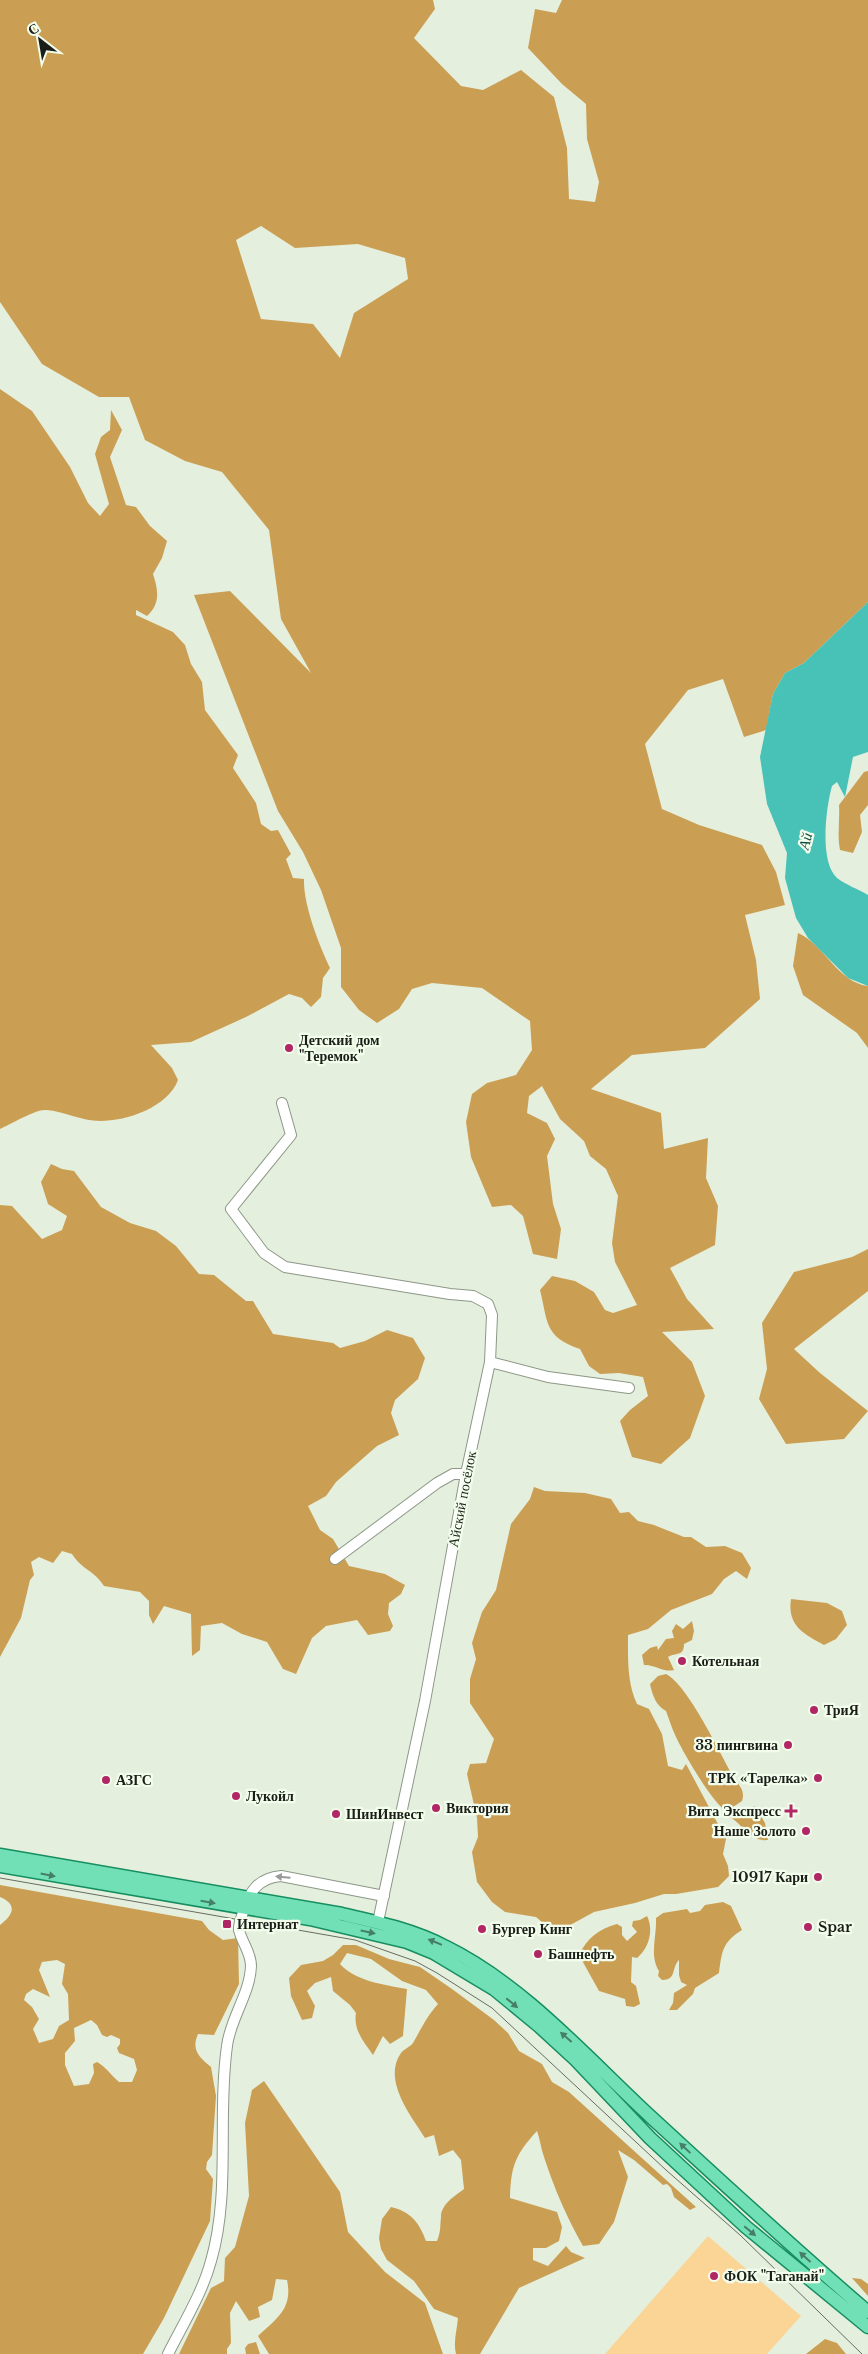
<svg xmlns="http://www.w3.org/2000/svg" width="868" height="2354" viewBox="0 0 868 2354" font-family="'Libre Baskerville',serif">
<rect width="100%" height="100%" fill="#e5efde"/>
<path fill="#fbd596" d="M708,2236L801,2316L767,2354H605Z"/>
<path fill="#cb9f53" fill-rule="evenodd" d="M0,0H433L435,9L414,38L461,86L483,90L521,70L554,97L567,148L569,199L595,202L599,182L587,139L586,104L562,84L528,48L535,9L556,13L562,0H868V602L804,663L785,673L773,694L766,730L744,737L723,679L688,690L645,744L662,809L699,825L762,845L776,872L785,905L745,915L756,960L760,999L705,1048L632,1055L591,1089L661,1113L664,1149L708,1138L706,1178L718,1206L715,1245L670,1268L687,1299L714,1329L662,1332L692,1362L705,1396L690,1438L661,1464L632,1457L620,1421L630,1410L648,1396L643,1377L619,1373L600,1374L589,1366L580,1349C544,1337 548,1322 540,1290L552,1276L575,1281L594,1292L605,1310L613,1313L637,1305L615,1262L612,1243L618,1196L606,1169L590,1156L584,1141L560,1119L542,1086L529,1096L527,1113L547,1123L555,1139L547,1156L553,1204L561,1229L557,1259L533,1254L523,1216L511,1205L492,1207L471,1157L466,1122L472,1094L487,1083L516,1075L532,1050L530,1021L482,988L432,983L412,989L399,1009L377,1023L359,1010L341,987V948L321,890L303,852L278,811L194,595L230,591L311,673L281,619L269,530L222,472L185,461L145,440L129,397H99L42,364L0,302ZM261,226L295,248L358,244L405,258L408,279L354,313L340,358L313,324L261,319L236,240Z
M0,389L32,411L70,467L88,503L100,516L109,504L95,454L101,437L110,430L111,410L122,430L110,457L126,505L136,507L150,526L167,541L162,558L153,574C158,589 161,604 147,616L136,610V615L173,632L185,645L191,664L202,682L205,710L238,755L233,768L256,803L261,824L271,831L278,830L291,854L286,859L293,878L304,879C303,904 319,945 330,968L323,978L321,997L311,1007L302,998L289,994L246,1017L191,1042L151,1045L172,1068L178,1080C168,1107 127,1121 100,1121C81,1121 64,1111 46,1110C36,1109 11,1124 0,1129Z
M868,771V805L860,815L862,832L853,853L840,850C837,835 840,820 839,805L864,772Z
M798,933C825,945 837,982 868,986V1048L857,1033L803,995L793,966Z
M51,1164L62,1169L74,1171L101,1207L130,1223L156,1231L176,1246L199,1274L214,1275L246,1301H253L273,1334L333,1343L340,1348L365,1341L387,1330L413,1338L425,1358L418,1379L395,1400L391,1413L399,1435L377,1446L336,1482L326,1496L308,1506L320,1530L333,1539L349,1566L385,1574L405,1585L401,1594L389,1603L388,1614L393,1626L390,1631L368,1635L357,1620L326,1626L312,1638L296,1674L283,1669L267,1642L242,1634L222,1623L201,1626L200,1650L192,1656L191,1614L164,1606L153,1624L149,1615V1601L140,1592L104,1586C94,1570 82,1570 72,1554L62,1551L53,1563L39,1557L31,1562L34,1575L30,1580L21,1618L0,1657V1205L12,1206L42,1239L62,1230L67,1216L48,1204L41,1182Z
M868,1249V1291L794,1349L820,1373L868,1411L844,1439L786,1444L759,1399L767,1369L762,1323L794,1272L852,1257Z
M534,1487L545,1491L585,1493L611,1499L620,1513L629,1512L638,1521L654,1525L684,1537H691L706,1547L725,1546L742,1553L751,1568L747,1579L736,1571L724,1579L712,1594L671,1610L648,1629L628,1635C628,1659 627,1682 637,1704L649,1709L662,1734L668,1766L682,1770L686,1764L726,1839L723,1854L728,1866L729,1876L718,1887L676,1894H664L635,1903L594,1912L563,1929H550L536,1917L505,1912L492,1902L477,1882L472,1852L478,1837L477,1818L467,1774L470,1764L486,1763L494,1739L470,1703V1679L476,1659L472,1643L482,1612L496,1590L511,1524L530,1499Z
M791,1599L827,1603L842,1611L847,1625L836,1639L824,1645C803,1634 787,1625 791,1599Z
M692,1621L694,1631L692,1640L684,1644C684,1657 676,1652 668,1657L674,1670C664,1673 654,1664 644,1665L642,1655L650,1648L657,1646L658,1650L666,1639L674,1638L672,1631L676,1624L683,1629Z
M666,1674C688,1685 721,1755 735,1780C741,1787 745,1792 742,1801L727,1811C714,1806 683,1752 676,1737C672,1729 669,1719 666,1711C656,1706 652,1694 650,1684L658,1676Z
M755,1806L765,1823L768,1840C751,1842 743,1825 730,1817Z
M0,1885L202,1921L209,1930L223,1940L238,1938L239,1984L214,2035L198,2034C191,2050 199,2057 211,2067L216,2096L212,2155L207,2162L206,2169L213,2179L210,2221L164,2318L143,2354H0V1925C12,1916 19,1905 0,1897ZM57,1960L65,1964L62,1984L68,1994L69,2020L59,2026L53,2039L39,2043L33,2029L39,2019L32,2007L24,2000L26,1994L33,1989L50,1997L39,1970L42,1962ZM91,2020L97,2025L102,2035L107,2037L111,2035L120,2039V2044L117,2048L119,2053L134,2059L137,2070L132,2082H119C111,2075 106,2067 97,2062L93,2064L94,2073L89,2084L74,2086L65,2065V2053L75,2041L74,2028Z
M723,1902L731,1906L742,1930C723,1942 722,1950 719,1973L695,1988L693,1994L677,2010H669L673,2003L674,1993L687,1985L681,1982L679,1975V1960C671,1968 677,1980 662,1980L658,1976L659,1971C649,1955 657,1936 656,1918L663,1913L687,1909L690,1913L700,1911L705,1905Z
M647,1916C654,1930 649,1948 637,1958L632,1957L631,1982L636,1986L640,2004L634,2007L626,2006L625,1999L599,1991L579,1955C587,1938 599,1929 617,1924L622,1927V1935L627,1941L637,1932L632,1926L633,1921L640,1920Z
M343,1945H356L389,1959L420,1967L452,1989L494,2020L508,2033L519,2051L542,2064L552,2082L569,2092L696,2207L690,2210L674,2197L671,2188L667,2184L663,2185L634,2160L618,2150L628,2177L614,2222L599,2244L583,2246C567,2218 554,2188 544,2157C541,2149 540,2139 537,2131C515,2155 511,2166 510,2198L557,2212L562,2227L559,2241L546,2248H533V2260L548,2266L566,2246L571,2252L585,2258L519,2288L480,2354H456C453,2342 457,2330 458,2318L434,2309L414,2281L387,2260L381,2249L379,2238L382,2219L391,2207C411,2212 419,2222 426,2241H437C441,2231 440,2226 441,2217C441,2204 455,2196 464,2189L461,2160L453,2150L439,2156L434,2135L425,2138C411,2116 382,2080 401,2053C404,2049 410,2047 413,2043C421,2029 427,2016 438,2004L426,1990L402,1981L371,1959L347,1953L340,1964C355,1981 385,1985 407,1989L403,2036L390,2044L383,2036L373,2055C364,2042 353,2030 356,2013L350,2005L333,1991L331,1977L315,1983L307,1991L315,2006L312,2018L302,2020L291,1996L289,1978L301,1965L323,1961L333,1955Z
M264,2081L340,2192L348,2232L385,2272L425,2303L443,2354H269L258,2336C277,2318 293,2309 287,2280L276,2279L272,2300L258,2307L260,2317L249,2321L236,2301L230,2313L231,2343L227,2349V2354H179L211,2288L224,2281L225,2258L235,2247L249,2196L245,2123L252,2090Z
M852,2278L861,2279L868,2284V2296Z
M825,2339L837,2343L846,2354H806Z
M256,2342L260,2354H246L245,2348L248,2344Z"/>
<path fill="#48c1b6" d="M868,602V752L853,757L845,797L837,782L832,786C826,807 819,862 837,878C846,885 858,889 868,895V986L848,978L808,938L796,918L785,878L787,853L767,804L760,757L773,694L785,673L804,663Z"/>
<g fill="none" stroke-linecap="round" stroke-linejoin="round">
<g stroke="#8d9787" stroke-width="12">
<path id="minor" d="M282,1103L291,1135L231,1209L264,1253L285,1267L450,1294L473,1296L488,1304L492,1315L490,1362L466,1474L425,1701L378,1922
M490,1362L548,1377L629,1388
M335,1559L437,1483L453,1474H466
M168,2354C183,2324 202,2294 211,2261C231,2192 217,2117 227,2046C230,2019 250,1994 251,1966C251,1952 242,1943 239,1930C238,1925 242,1917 243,1912C249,1892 258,1878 281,1876L384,1896"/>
</g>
<g stroke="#168e60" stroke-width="15">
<path id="major" d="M0,1855L342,1914C377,1922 414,1930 446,1947C525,1986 588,2059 652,2118C723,2183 794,2249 868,2312
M0,1866L310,1919L407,1942L434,1953L494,1989L539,2026L576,2060L650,2138L746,2227L868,2327"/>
</g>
<use href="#minor" stroke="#fff" stroke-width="10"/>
<use href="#major" stroke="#72e0b7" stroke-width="12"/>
<path stroke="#676c62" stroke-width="1" d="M0,1878L355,1940L415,1961L437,1973L492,2008L666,2170L740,2235L862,2354"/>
</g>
<defs><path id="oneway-solid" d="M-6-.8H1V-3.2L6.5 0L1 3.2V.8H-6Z" transform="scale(1.25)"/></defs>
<g fill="#467f68">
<use href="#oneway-solid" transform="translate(48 1875) rotate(11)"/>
<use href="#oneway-solid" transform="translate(208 1902) rotate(10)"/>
<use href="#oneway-solid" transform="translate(368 1932) rotate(12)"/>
<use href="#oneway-solid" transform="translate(435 1942) rotate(-158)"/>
<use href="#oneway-solid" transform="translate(512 2003) rotate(40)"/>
<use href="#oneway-solid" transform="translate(566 2037) rotate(-139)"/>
<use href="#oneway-solid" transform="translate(685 2148) rotate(-137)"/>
<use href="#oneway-solid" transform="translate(750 2231) rotate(40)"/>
<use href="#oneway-solid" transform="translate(805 2257) rotate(-138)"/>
</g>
<use fill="#989a97" href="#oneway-solid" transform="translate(283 1877) rotate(-175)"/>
<g fill="#b12664" stroke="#f2fdec" stroke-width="2">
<circle cx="289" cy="1048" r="5"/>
<circle cx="682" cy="1661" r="5"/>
<circle cx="814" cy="1710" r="5"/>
<circle cx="788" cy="1745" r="5"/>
<circle cx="818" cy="1778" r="5"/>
<circle cx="106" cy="1780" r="5"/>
<circle cx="236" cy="1796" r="5"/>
<circle cx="436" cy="1808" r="5"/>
<path d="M788.5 1803.5h5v5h5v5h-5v5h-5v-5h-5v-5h5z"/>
<circle cx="336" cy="1814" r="5"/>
<circle cx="806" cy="1831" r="5"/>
<circle cx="818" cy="1877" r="5"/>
<rect x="222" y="1919" width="10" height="10" rx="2.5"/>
<circle cx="808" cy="1927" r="5"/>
<circle cx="482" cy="1929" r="5"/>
<circle cx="538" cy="1954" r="5"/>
<circle cx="714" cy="2276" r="5"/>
</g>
<g text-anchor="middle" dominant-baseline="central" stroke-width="4.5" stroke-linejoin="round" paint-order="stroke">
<g font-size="14" font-weight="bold" fill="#1b1e18" stroke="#f2fdec" text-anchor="start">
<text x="299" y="1040">Детский дом<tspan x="299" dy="16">"Теремок"</tspan></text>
<text x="692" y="1661">Котельная</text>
<text x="824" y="1710">ТриЯ</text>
<text x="778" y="1745" text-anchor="end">33 пингвина</text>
<text x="808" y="1778" text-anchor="end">ТРК «Тарелка»</text>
<text x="116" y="1780">АЗГС</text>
<text x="246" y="1796">Лукойл</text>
<text x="446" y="1808">Виктория</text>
<text x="781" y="1811" text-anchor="end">Вита Экспресс</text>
<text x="346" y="1814">ШинИнвест</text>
<text x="796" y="1831" text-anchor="end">Наше Золото</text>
<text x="808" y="1877" text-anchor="end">10917 Кари</text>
<text x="237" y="1924">Интернат</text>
<text x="818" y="1927">Spar</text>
<text x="492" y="1929">Бургер Кинг</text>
<text x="548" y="1954">Башнефть</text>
<text x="724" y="2276">ФОК "Таганай"</text>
</g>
<g font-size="14" fill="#1b1e18" stroke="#f2fdec">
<text transform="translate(462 1499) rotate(-79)">Айский посёлок</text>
</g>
<g font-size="15" font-style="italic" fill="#114742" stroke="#f2fdec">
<text transform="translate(805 841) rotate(-75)">Ай</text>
</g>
</g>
<g transform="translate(40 40) rotate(329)" stroke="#f2fdec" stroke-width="4" paint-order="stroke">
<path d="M0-4L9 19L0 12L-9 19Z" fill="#1b1e18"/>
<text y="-8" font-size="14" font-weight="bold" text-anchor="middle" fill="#1b1e18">С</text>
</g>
</svg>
